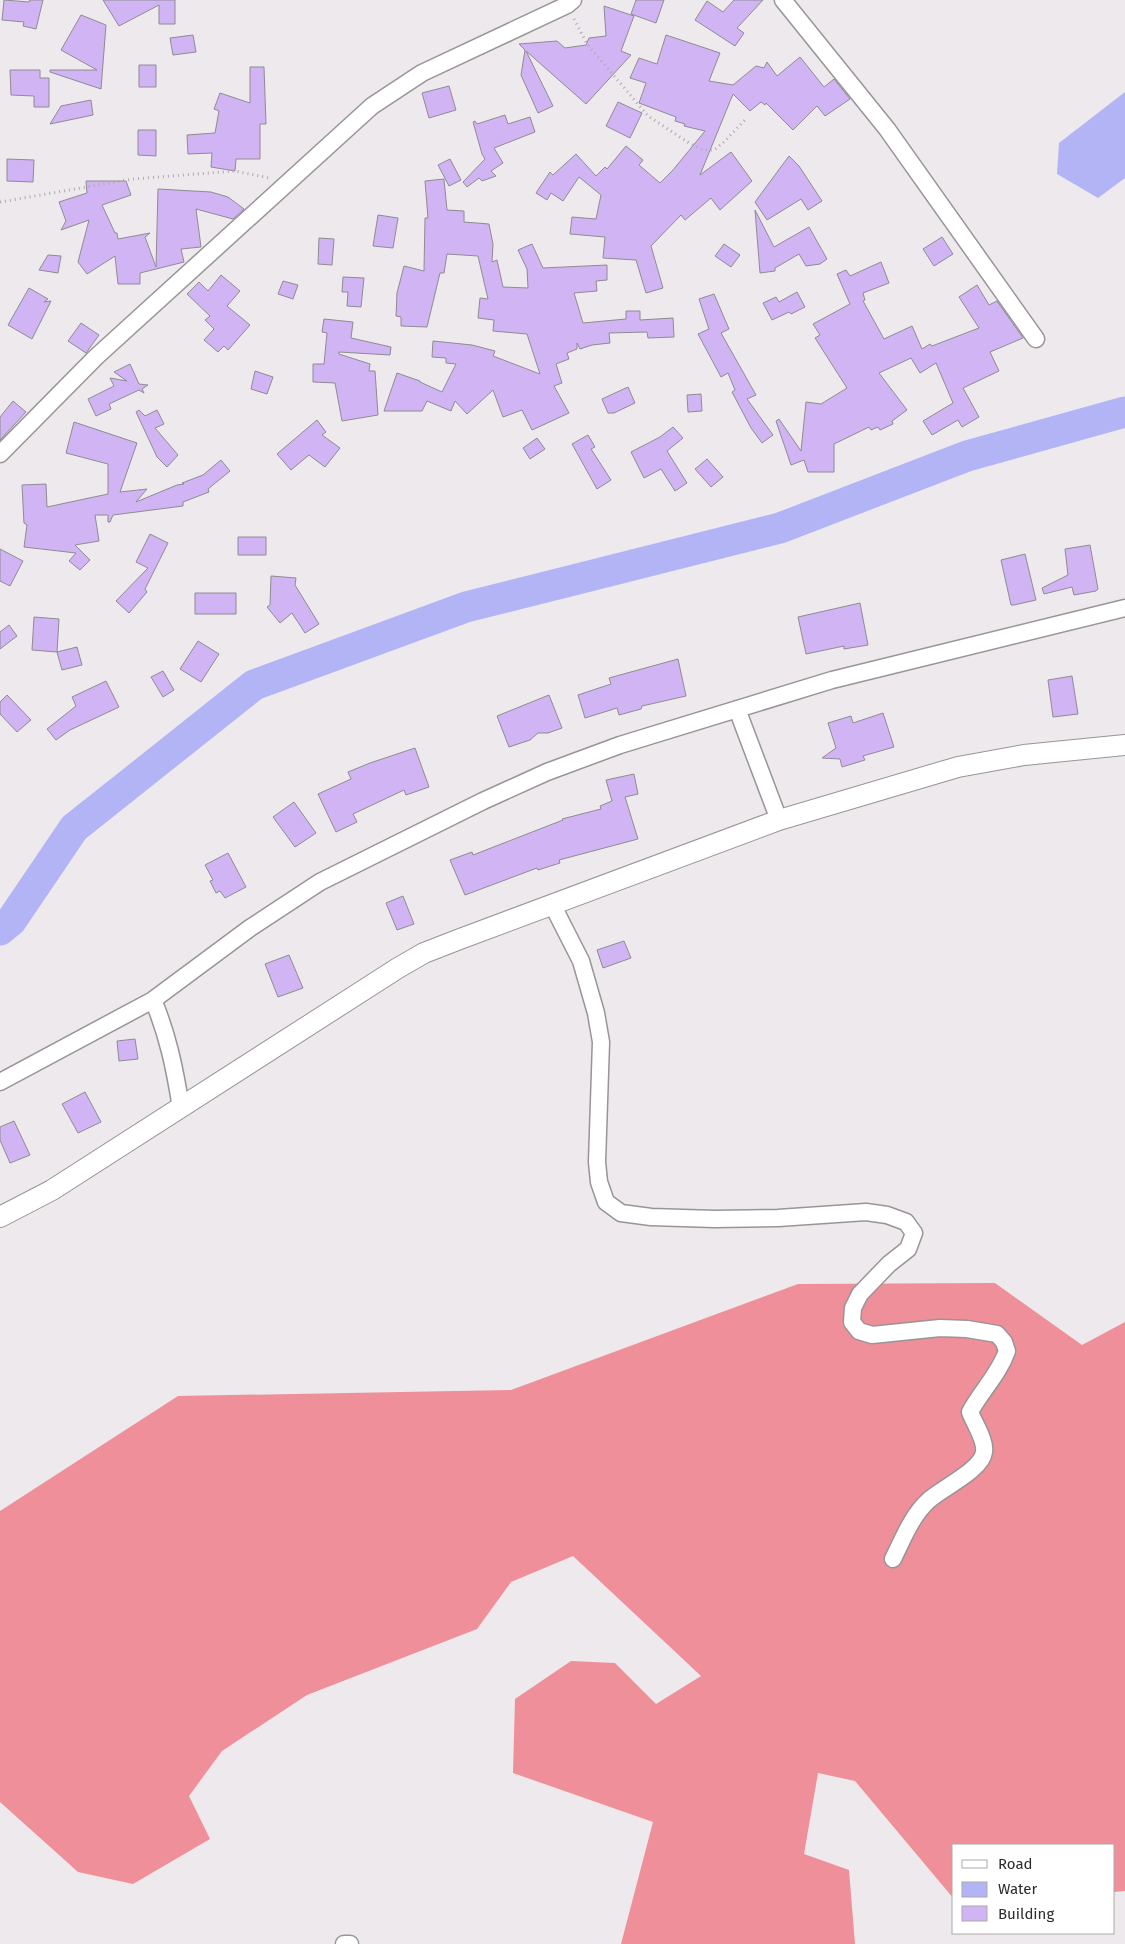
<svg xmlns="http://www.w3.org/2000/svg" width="1125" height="1944" viewBox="0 0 1125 1944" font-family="'Fira Sans',sans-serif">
<rect width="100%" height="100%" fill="#ede9ed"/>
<path fill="#ef8f99" d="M995,1283L1082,1345L1125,1322V1891L1114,1892V1845H954V1899L855,1781L818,1773L804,1854L849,1870L855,1944H621L653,1822L513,1773L515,1699L571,1661L615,1663L656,1704L701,1676L573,1556L511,1582L477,1629L307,1695L222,1751L189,1796L210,1839L133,1884L78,1872L0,1802V1511L178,1396L511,1390L798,1284Z"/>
<path fill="#b2b4f6" d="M1125,92V178L1098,198L1057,174L1059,143Z"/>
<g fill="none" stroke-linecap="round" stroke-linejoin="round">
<path stroke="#b2b4f6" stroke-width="31" d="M0,930L11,921L74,828L254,685L466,607L780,528L967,456L1125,412"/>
</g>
<path fill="#d1b4f4" stroke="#8e8c91" d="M4,0L29,2L30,0H43L36,29L23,26L24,22L2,20Z
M103,0H175V24H159V5L119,26Z
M636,0H664L656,23L631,14Z
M734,0H763L737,28L744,33L735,46L695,20L707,1L723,12Z
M604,6L634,16L621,51L631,55L586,104L526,51L553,106L538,113L521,75L525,50L519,44L557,41L565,48L586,45L589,38L606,36Z
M81,15L106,25L101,89L50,72V70H97L61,50Z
M193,35L196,52L173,55L170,38Z
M666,35L720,53L709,81L733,85L756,66L764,68L767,62L777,76L800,57L824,87L834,79L850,99L825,116L817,106L793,130L766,103L765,105L761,102L750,111L733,94L700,175L731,152L752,181L720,210L711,198L685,220L681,215L651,246L663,288L646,293L636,260L603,258L605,237L570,234L572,217L596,219L601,195L579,177L563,201L551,193L547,200L536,193L550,172L553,175L576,154L596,176L605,167L607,169L626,146L643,160L639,165L660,183L673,170L705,131L684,126L685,124L675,121L676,117L639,103L646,83L630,78L639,58L657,64Z
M139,65H156V87H139Z
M250,67H264L266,124H260V159H236L235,171L211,167L212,153L188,154L187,135L215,133L219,111L214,109L220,93L250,103Z
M10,70H40V78H49V107H34V96L11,95Z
M449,86L456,110L429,118L422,93Z
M91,100L93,115L50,124L61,106Z
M618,102L642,113L630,138L606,126Z
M505,115L508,124L530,117L535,132L494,148L503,163L491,171L496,176L482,181L479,178L467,187L463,182L485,159L482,154L473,122L475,121L477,124Z
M138,130H156V156L138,155Z
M789,156L799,166L822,201L808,210L801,199L767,220L755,202Z
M7,159L34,160L33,182L7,181Z
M450,159L461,180L449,186L438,165Z
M444,179L447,210L464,211V222L489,224L493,244L492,262L497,260L503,287L528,288L527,269L518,250L532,244L543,268L607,265V280L596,281L597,291L574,293L583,323L626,319V311H640V320L673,318L674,337L648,338L647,332L609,333L610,343L592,345L580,349L577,343V349L567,353L569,359L556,364L562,383L554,386L569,413L532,430L522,410L503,417L493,390L467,414L455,401L451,411L427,401L422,411H384L397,373L420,381V382L442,392L456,364L446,363V358L432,357L433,341L472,345L495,351L493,356L540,374L527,334L493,331L494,320L478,318L480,298L488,299L478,256L447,254L444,273H440L427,327L401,326V317L396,316L397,293L404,266L424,271L425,218H428L425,181Z
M86,181H126L131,195L102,205L115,233H117L118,239L150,233L145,237L156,267L158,189L211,192L228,197L244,209L233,219L196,209L201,247L181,249L184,262L140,273V284H118L115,256L87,274L78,262L89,220L61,230L66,221L59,202L87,193Z
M755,210L774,247L809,227L827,259L820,264L806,266L799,254L775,268V271L760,273Z
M378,215L398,218L393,248L373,246Z
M942,237L953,254L934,266L923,249Z
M319,238L334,239L332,265L318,264Z
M724,244L740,255L731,267L715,256Z
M48,255L61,256L58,273L39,270Z
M881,262L889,283L863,293L865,300L863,301L884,339L912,326L922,349L930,344L932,346L979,328L959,297L977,285L989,305L997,301L1023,338L990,352L999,371L963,388L979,417L962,427L958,420L932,435L923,421L953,403L936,363L920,373L911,358L879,373L907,410L892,421L893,424L880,430L878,427L871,430L869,427L834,444V472H808L804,460L791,465L776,421L779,419L801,451L806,402L821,404L847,388L815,338L820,335L813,324L850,304L837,274L846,270L850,276Z
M221,275L240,291L227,306L250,325L228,350L224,346L218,352L204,340L214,329L205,320L210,316L187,294L199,282L208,291Z
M343,277L364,278L361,307L347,306L348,292H342Z
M283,281L298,285L293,299L278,294Z
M29,288L48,299L44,302L51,301L32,339L8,325Z
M797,292L805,307L791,314L789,312L772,320L763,303L776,297L779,302Z
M714,294L729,329L721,333L756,395L747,399L773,435L762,443L751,428L732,392L735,390L728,373L721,377L698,334L709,329L699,299Z
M324,319L353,322L351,338L391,347L390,355L339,352V354L370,364L369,371H375L378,415L342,421L335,383L313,382V364H324L327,333L322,332Z
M81,323L99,335L86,353L68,341Z
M130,364L139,384L148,385L142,389L144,393L139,390L109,404L111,409L96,416L88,399L114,386L110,378L127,381L114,372Z
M255,371L273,377L267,394L251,389Z
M628,387L635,403L614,413H608L602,399Z
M701,394L702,411L688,412L687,395Z
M13,401L26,412L0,440V417Z
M139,410L145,416L157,410L164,424L155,428L178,455L167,467L157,457L136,412Z
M317,420L326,432L322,435L340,448L325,467L309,455L291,470L277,454Z
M74,422L137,443L120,492L147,489L136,502L177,485L184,484L182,483L203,475L221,460L230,471L208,489L209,492L183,502V506L113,515L110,522H108V515H95L99,541L75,545L90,560L80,570L69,561L76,553L24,547L27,525L24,523L22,485L46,484L47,507L108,494V464L66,453Z
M673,427L683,438L667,451L687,483L675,491L661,469L644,478L631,452L660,437Z
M588,435L595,447L591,449L611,480L597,489L572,444Z
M537,438L545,449L530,459L523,448Z
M707,459L723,477L711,487L695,469Z
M150,534L168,543L145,589L147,592L129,613L116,601L148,568L136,562Z
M238,537H266V555H238Z
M1090,545L1098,589L1096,591L1074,595L1072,587L1044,594L1042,588L1068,575L1065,549Z
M0,549L23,561L10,586L0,581Z
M1025,554L1036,600L1014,605H1011L1001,560Z
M271,576L296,578L295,585L319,624L305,633L292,613L280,623L267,607L270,605Z
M195,593H236V614H195Z
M860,603L868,645L844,649V646L806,654L798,617Z
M34,617L59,619L57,652L32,650Z
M9,625L17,636L0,649V632Z
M198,641L219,654L201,682L180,669Z
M77,647L82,665L62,670L57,652Z
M678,659L686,696L642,706L641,709L619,715L617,708L585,718L578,695L611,684L609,678Z
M163,671L174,690L163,697L151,677Z
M1072,676L1078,714L1053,717L1048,680Z
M106,681L119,707L70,730L56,740L47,729L76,706L72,697Z
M7,695L31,720L17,732L0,714V702Z
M549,695L562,728L548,733H538L530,740L509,747L497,716Z
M883,713L894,747L863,756L865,760L842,767L840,759L822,758L836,748L828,723L851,716L853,723Z
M415,748L429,787L406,795L404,790L353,814L357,822L336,832L318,794L351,779L348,772L370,763Z
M634,774L638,794L625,797L638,839L559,860L560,863L538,870L537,868L465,895L450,860L472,852L473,855L563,820L562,819L601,809L600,806L612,801L606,780Z
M294,802L316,833L295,847L273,817Z
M228,853L246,887L225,898L220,891L216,893L210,881L213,880L205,865Z
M403,896L414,924L397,930L386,903Z
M624,941L631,958L603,968L597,950Z
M289,955L303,988L278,997L265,964Z
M135,1039L138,1059L119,1061L117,1041Z
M85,1092L101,1122L78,1133L62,1104Z
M14,1121L30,1155L10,1163L0,1140V1127Z"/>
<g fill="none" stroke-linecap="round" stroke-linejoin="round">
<g stroke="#989497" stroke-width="19">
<path id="minor" d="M783,0L887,129L1036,339
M0,454L96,357L372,106L422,73L567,5L573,0
M737,709L779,820
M552,904L581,961L596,1013L601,1042L597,1162L599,1182L606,1202L621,1213L651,1217L715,1219L778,1218L866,1212L887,1215L906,1222L914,1233L908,1249L889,1264L860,1294L853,1308L852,1322L859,1331L872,1335L940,1328L967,1329L997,1334L1004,1342L1007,1351C999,1374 982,1390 970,1412C974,1423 986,1440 984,1452C982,1470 942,1488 929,1500C912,1515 903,1539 893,1559
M153,1000C168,1035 175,1070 181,1108
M0,1082L153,1000L250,928L320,882L483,801L547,772L620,745L832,680L1125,608
M344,1944H350"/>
</g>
<g stroke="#989497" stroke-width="22">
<path id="tertiary" d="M0,1217L52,1190L398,968L424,953L460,939L779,820L958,767L1024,755L1125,745"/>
</g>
<path stroke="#aeaaae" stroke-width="3" stroke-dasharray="1 4" stroke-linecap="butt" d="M574,19L587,44L648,116L689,143L703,150H714L723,143L745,120
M0,202L133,179L235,171L269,178"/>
<use href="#minor" stroke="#fff" stroke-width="16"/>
<use href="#tertiary" stroke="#fff" stroke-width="20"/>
</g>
<rect x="952" y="1844" width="162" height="90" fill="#ffffff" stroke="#abaaab"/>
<rect x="962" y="1860" width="25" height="8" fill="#ffffff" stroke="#abaaab"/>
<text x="998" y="1869" font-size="15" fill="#2c2a2c">Road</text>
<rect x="962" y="1882" width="25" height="15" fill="#b2b4f6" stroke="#abaaab"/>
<text x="998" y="1894" font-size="15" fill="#2c2a2c">Water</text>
<rect x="962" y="1906" width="25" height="15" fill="#d1b4f4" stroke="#abaaab"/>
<text x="998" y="1919" font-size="15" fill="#2c2a2c">Building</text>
</svg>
